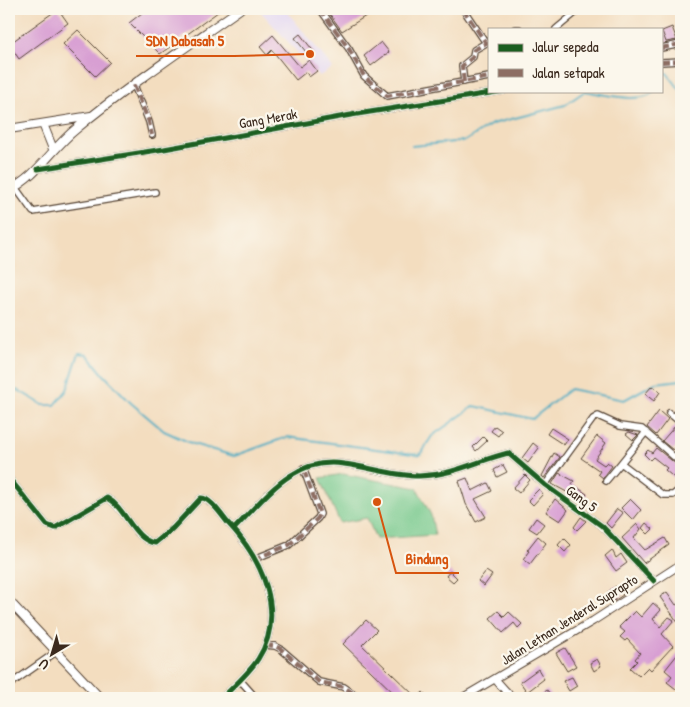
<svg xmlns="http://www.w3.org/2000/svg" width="690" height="707" viewBox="0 0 690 707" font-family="'Patrick Hand',sans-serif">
<rect width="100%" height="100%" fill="#fbf7ec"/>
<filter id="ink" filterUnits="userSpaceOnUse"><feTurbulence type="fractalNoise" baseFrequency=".02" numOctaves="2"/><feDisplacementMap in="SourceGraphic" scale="10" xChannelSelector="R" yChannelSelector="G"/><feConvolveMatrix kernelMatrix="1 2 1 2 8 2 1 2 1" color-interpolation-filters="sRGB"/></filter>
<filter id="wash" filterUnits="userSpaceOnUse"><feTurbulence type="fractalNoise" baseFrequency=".0096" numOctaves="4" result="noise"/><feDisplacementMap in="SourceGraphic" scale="20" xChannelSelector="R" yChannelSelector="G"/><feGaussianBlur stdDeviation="1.12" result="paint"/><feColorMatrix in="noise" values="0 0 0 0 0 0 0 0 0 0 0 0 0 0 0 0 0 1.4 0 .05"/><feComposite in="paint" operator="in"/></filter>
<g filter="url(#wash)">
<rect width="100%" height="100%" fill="#f3ddbf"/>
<path fill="#e1d4f4" d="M264,9H285L333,68L319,76L261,12Z"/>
<path fill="#74c88b" stroke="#587954" d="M343,474L417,488L431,515L435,535L376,539L367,518L340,523L320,478Z"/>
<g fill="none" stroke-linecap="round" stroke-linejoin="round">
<path stroke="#42aac2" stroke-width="2" d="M661,74L667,73L681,91
M412,146L465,141L492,124L565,105L585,91C601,94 644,105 654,91
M9,392L18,390L43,405H55L67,390L79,353L87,354L104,375L131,403L164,431L193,444L234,456L287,437L420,455L432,436L474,406L532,419L570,389L624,400L655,383L681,380"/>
</g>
<g id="blocks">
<path fill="#d89fd3" d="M58,9L68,23L19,59L9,44Z
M147,9H222L160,54L129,23Z
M326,9H377L342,31Z
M672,27L677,40L666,42L662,31Z
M78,30L110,62L95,76L63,44Z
M300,34L315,53L310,57L295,38Z
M273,35L300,67L309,60L317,71L309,77L306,72L296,80L272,50L267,55L260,47Z
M381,42L389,52L371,66L364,56Z
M652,386L660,392L654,401L645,394Z
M659,411L668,419L656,435L647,427Z
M676,425L681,428V441L673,450L662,441Z
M495,426L502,431L498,436L491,431Z
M551,428L568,439L564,445L547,434Z
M629,432L638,435L633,440L626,434Z
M597,436L606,443L595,459L604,465L607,462L612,466L603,478L598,474L600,471L581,458Z
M483,437L487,441L476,451L473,447Z
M533,443L539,448L528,463L522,458Z
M656,448L681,468V478L678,481L665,470L667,468L653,457L650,460L644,454L648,450L652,453Z
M554,453L560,457L544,478L542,476Z
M503,465L507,472L497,477L494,470Z
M559,473L574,481L572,484L587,494L583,501L552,484Z
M525,475L530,480L519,493L513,488Z
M467,478L472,491L488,483L492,491L475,499L486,517L476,522L466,504L459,481Z
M539,489L543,494L533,505L528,500Z
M555,499L568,510L560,521L546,512Z
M630,499L641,510L633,520L621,508Z
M617,509L623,513L611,528L606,523Z
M581,517L586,521L577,530L574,527Z
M536,518L544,524L537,533L529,528Z
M646,523L653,529L648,534L642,528Z
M637,524L641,529L634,538L645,550L665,538L669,545L644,563L622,538Z
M538,536L546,543L530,564L523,559L529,551L527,550Z
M564,538L571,545L565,552L558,545Z
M612,550L616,558L621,554L627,563L616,571L605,556Z
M450,571L457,578L453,582L446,576Z
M486,571L492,575L484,586L478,581Z
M616,586L623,595L614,601L608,592Z
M667,592L676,605L681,602V627L660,597Z
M653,603L661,610L653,619L660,627L669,617L674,620L662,634L673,646L651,670L648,667L639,676L630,668L637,661L635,659L640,653L627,639L625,641L620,637L625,632L619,627L635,611L641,617Z
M498,611L504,617L509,612L522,624L518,628L514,623L503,633L490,618Z
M366,620L377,630L362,645L417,698L423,692L429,698H399L343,644Z
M565,648L576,666L567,671L556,653Z
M681,650V661L677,666L681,670V683L676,689L667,682L672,676L665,670Z
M597,659L601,666L594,671L590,663Z
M538,669L544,679L527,692L520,682Z
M572,677L577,686L569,691L563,681Z
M547,690L553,698H536Z"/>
</g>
</g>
<g filter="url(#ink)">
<use href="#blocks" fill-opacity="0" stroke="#574536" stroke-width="1"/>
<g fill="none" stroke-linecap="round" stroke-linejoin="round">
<g stroke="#574536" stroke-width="8">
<path id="minor" d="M320,9L349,49L364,76L387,96L489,77
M463,9L486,43L489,42
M515,29H519
M556,29L580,9
M661,48L681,44
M661,62L681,61
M464,82L462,66L473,57L474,50L486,43
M134,85L149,122L152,135
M38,169L164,149L351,115L503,91
M15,187L33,212L155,192
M669,413L681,423
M674,417L681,409
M646,432L621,463L663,495H673L681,488
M676,459L681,453
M9,478L47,525L55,528L107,498C126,508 133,540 155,543L173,528L201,498C210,497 222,516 228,523C262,559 287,613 258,659C249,673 234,686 222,698
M606,481L621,463
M545,485L593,419L598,416L620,426L642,429L681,463
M234,529C266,497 293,456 344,464C369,467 394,476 419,476C454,475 476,461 508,453L545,485L602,526L654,581
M254,559L289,545L318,518L320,514L303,468
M265,645L275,646L281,649L319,682L344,687L360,698
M240,680L256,698
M9,685L56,652"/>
</g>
<g stroke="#574536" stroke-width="9">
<path id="tertiary" d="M495,679L512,698
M462,698L593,621L681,564"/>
</g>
<g stroke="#574536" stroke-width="10">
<path id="secondary" d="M43,124L53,149
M9,129L91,116
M9,190C37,177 52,148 76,129C128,86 185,48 240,9
M9,601L100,698"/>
</g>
<use href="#minor" stroke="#fff" stroke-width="5.5"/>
<use href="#tertiary" stroke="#fff" stroke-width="7"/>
<use href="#secondary" stroke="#fff" stroke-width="8"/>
<path stroke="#8d6e63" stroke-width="4" stroke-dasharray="8 4" stroke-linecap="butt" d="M320,9L349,49L364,76L387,96L489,77
M463,9L486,43L489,42
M515,29H519
M661,48L681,44
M661,62L681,61
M464,82L462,66L473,57L474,50L486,43
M134,85L149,122L152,135
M254,559L289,545L318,518L320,514L303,468
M265,645L275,646L281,649L319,682L344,687L360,698"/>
<g stroke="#fbf7ec" stroke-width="8">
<path id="cycleway" d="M38,169L164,149L351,115L503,91
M9,478L47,525L55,528L107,498C126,508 133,540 155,543L173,528L201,498C210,497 222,516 228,523C262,559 287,613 258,659C249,673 234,686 222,698
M234,529C266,497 293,456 344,464C369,467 394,476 419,476C454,475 476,461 508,453L545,485L602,526L654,581"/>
</g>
<use href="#cycleway" stroke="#1b5e20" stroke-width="5"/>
</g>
</g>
<g text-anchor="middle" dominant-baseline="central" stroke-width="4.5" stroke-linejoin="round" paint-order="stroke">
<g font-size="14" fill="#3b2a1e" stroke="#fbf7ec">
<text transform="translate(268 118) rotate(-10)">Gang Merak</text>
<text transform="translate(582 498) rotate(36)">Gang 5</text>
<text transform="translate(569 619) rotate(-32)">Jalan Letnan Jenderal Suprapto</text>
</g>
</g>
<path fill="none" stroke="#d7540e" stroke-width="2" d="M310 54L234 56H136M377 502L396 573H459"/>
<g fill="#d7540e" stroke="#fbf7ec" stroke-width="2">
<circle cx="310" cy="54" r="5"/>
<circle cx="377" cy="502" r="5"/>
</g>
<g font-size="15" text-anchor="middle" font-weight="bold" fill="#d7540e" stroke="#fbf7ec" stroke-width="4.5" stroke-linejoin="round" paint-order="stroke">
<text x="185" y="46">SDN Dabasah 5</text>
<text x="427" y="564">Bindung</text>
</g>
<rect width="690" height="707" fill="none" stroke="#fbf7ec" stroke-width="30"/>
<rect x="488" y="28" width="175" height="65" fill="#fbf7ec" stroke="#aea59a"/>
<rect x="498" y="44" width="25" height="8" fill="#1b5e20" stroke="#aea59a"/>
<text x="532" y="52" font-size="15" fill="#3b2a1e">Jalur sepeda</text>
<rect x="498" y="69" width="25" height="8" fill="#8d6e63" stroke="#aea59a"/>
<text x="532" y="78" font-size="15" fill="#3b2a1e">Jalan setapak</text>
<g transform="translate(52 654) rotate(218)" stroke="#fbf7ec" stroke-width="4" paint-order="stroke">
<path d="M0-4L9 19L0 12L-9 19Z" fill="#3b2a1e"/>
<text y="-8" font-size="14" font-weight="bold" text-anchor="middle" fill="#3b2a1e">U</text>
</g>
</svg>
